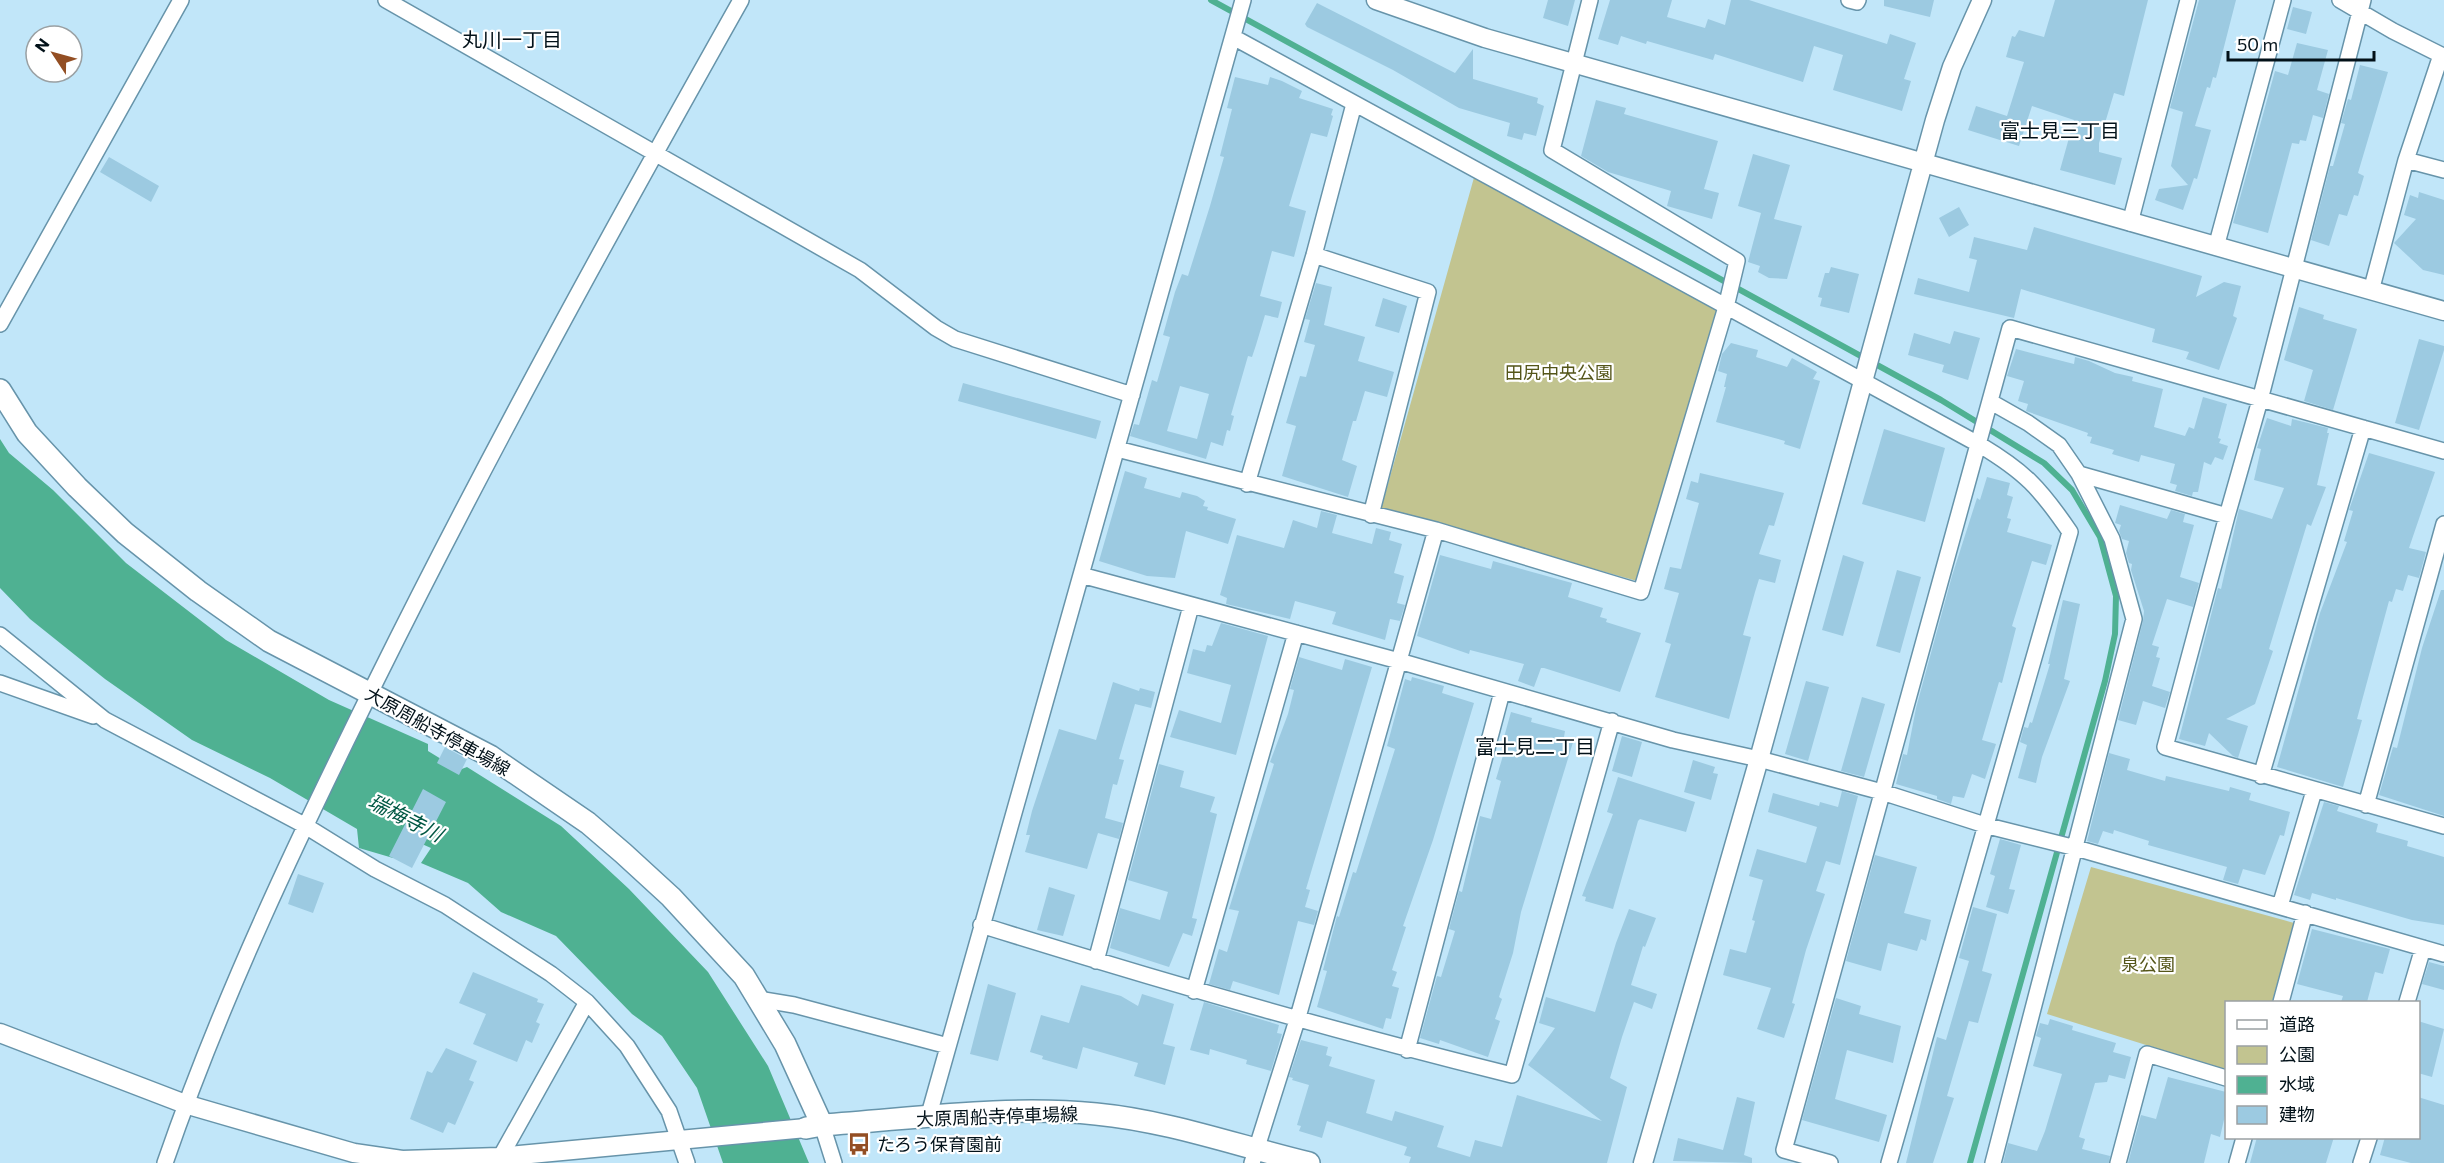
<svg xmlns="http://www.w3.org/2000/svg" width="2444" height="1163" viewBox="0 0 2444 1163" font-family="Commissioner,'Noto Sans JP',sans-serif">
<rect width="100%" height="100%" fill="#c1e6f9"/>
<path fill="#c2c490" d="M1475,174L1719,304L1637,581L1381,509Z
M2091,867L2294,923L2272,1002H2226V1070L2047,1014Z"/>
<path fill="#4fb192" d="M0,439L9,453L53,490L126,563L226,640L329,700L428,744V751L459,770L467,767L561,826L629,889L708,972L768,1066L809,1163H723L697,1088L662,1036L632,1014L556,936L501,912L468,883L421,863L431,848L406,837L393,858L359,848L357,829L270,778L192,740L105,679L30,619L0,588Z"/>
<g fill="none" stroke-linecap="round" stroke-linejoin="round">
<path stroke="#4fb192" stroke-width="6" d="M1211,0L1941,400L2044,463L2072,490L2100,537L2116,596L2115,634L2105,681L1970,1163"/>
</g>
<path fill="#9ccae1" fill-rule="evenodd" d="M1548,0H1575L1568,26L1543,18Z
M1610,0H1672L1667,17L1705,28L1708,19L1725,25L1731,0H1749L1887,44L1890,34L1916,43L1904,79L1911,81L1902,111L1833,90L1843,55L1814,46L1803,82L1715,54L1713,60L1647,41L1646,44L1621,36L1618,45L1598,39Z
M1884,0H1934L1930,17L1884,6Z
M2055,0H2148L2124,96L2114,93L2099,143V152L2122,158L2115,185L2060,170L2074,120L2032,106L2019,146L1968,130L1976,106L2007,116L2024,62L2006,57L2012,36L2015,37L2019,30L2044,37Z
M2199,0H2236L2216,78L2213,77L2210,88L2207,87L2195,126L2211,130L2197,179L2194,178L2183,210L2155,200L2159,189L2188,185L2171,166L2183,112L2170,108Z
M1317,3L1455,73L1473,49V79L1538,98L1537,103L1544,106L1536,136L1524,133L1522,140L1507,136L1510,123L1459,108L1393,70L1307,27L1305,24Z
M2293,7L2312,12L2306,34L2287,29Z
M2297,43L2328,50L2317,90L2329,94L2323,118L2313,115L2306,141L2300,140L2299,144L2292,143L2268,233L2233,223L2275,71L2288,75Z
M2360,65L2388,72L2358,173L2364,176L2358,196L2354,195L2347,216L2339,214L2329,246L2311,240L2330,166H2333L2345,124L2341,123L2348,99L2351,100Z
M1235,77L1268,85L1270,77L1282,81L1302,91L1299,98L1333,109L1331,115L1333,116L1327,137L1311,133L1289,206L1306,211L1294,257L1272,251L1260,296L1282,302L1278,318L1265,315L1256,345L1252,357L1248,356L1231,415L1234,416L1230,431L1227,430L1223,446L1211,442L1206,459L1130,436L1134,424L1139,425L1152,380L1157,382L1170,337L1163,335L1175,292L1182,274L1188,276L1210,206L1224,157L1220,156L1232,109L1227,108ZM1180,386L1209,394L1197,439L1167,431Z
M1596,100L1626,108L1624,114L1718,141L1704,189L1719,193L1712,219L1667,206L1671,191L1608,172L1581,156Z
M1753,154L1790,165L1774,219L1802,226L1787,279L1769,278L1758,272L1760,266L1748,262L1761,213L1738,206Z
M109,157L159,186L151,202L100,172Z
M2419,192L2444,200V275L2423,270L2394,243L2416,219L2404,215L2410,195L2418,198Z
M1959,207L1969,225L1949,237L1939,218Z
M2034,227L2202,276L2196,297L2224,282L2241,286L2233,316L2237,318L2219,370L2186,359L2189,352L2152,342L2155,329L2021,289L2014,318L1914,294L1918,278L1969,292L1977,260L1969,258L1974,237L2027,250Z
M1831,267L1859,274L1849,313L1820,306L1822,298L1818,297L1825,273H1829Z
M1316,283L1332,287L1324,325L1365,337L1358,361L1394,372L1387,397L1365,391L1356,421H1353L1342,460L1357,466L1348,497L1282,476L1296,426L1286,423L1300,376L1306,377L1315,345L1304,342L1310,320L1305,319Z
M1383,298L1407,306L1399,333L1375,326Z
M2299,307L2324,315L2323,319L2357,329L2333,410L2304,401L2313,370L2284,360Z
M1954,331L1980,338L1968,380L1942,372L1944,365L1908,355L1914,333L1950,344Z
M2419,339L2444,346V350L2419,430L2395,423Z
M1731,343L1758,350L1756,357L1787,367L1792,358L1817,372L1813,379L1820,381L1800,449L1784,444L1785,441L1716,422L1726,387H1724L1727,374L1718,371L1722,354Z
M2016,349L2074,364L2075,357L2089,361L2115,373L2133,377L2132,381L2163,389L2154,427L2185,436L2189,427L2194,429L2203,397L2227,404L2218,438L2221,439L2219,443L2228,446L2223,460L2215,457L2211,465L2204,462L2198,492H2193L2192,496L2175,491L2177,485L2170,483L2175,464L2141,455L2139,462L2112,454L2114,450L2090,443L2092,437L2087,436L2088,433L2026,411L2028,404L2018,401L2024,381L2007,376Z
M963,383L1101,421L1096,439L958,401Z
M2267,418L2291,426L2292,419L2328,428L2327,433H2329L2317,485L2326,487L2311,526L2307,524L2269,649L2273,651L2255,704L2226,719L2248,726L2238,758L2233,756L2209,733L2205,746L2179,739L2218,588L2221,589L2239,509L2272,519L2284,488L2254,480L2261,449L2257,448Z
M1884,429L1945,448L1925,522L1862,504Z
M2369,453L2435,472L2409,548L2426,552L2419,578L2408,575L2403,591L2396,589L2392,602L2389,601L2357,719L2362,720L2343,787L2277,767L2320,613L2347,542L2344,541L2353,511L2349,510Z
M1125,471L1147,478L1144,488L1180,498L1182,492L1197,496L1205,501L1203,506L1208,507L1207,510L1236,519L1228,544L1186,531L1175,578L1147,576L1099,561Z
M1700,473L1784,493L1774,526L1769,525L1759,554L1781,560L1775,583L1759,579L1755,592L1743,635L1751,637L1729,719L1655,697L1671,644L1665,642L1679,593L1664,589L1670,567L1681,569L1699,503L1686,499L1691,481L1698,483Z
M1987,477L2010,483L2007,495L2013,497L2007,518L2011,519L2007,532L2052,545L2046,565L2032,561L2012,626L2016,628L2002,683L1999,682L1982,740L1996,744L1985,779L1972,774L1964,798L1953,796L1951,804L1937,799V796L1896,784L1903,754L1907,755L1916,708L1952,576L1977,498L1980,500Z
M2120,505L2167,519L2171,510L2185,514L2183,522L2194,525L2180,577L2199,583L2193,607L2167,599L2152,645L2159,647L2156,657L2160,658L2152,686L2170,692L2165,708L2143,701L2136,725L2118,720L2143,621L2144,611L2131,570L2132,564L2129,563L2126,553L2129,541L2122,539L2119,531L2121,525L2115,523Z
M1321,511L1337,515L1332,533L1372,544L1376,528L1391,532L1389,540L1402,544L1394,573L1404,576L1397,603L1405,605L1400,621L1390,619L1385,640L1332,624L1336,612L1295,601L1290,619L1226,604L1227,598L1220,595L1237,535L1284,548L1293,520L1317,528Z
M1440,555L1491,569L1493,561L1572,583L1568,597L1603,608L1600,617L1607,619L1606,622L1641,633L1620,692L1544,668H1541L1534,687L1518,681L1524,664L1470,650L1469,654L1417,636Z
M1843,555L1864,562L1843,636L1822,630Z
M1897,570L1921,577L1900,653L1876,646Z
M2441,590H2444V816L2379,795L2393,747L2397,748L2422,648Z
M2063,600L2080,604L2064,679L2070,681L2042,757L2036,783L2018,778L2027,745L2020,742L2024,727L2028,728L2030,722L2032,723L2050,664H2048Z
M1221,623L1268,636L1236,755L1170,737L1179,710L1221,723L1231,685L1187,673L1193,649L1205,652L1207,645L1212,646Z
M1299,657L1342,670L1345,659L1372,667L1306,889L1310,890L1305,907L1318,911L1314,925L1298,921L1279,995L1233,981L1230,990L1209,984L1219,949L1227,952L1239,911L1229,909L1274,764L1270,762L1288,714L1294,690L1290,689Z
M1412,677L1444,686L1442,693L1474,703L1433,840L1403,926L1406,927L1392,970L1397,972L1392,986L1399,988L1391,1019L1386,1018L1383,1029L1317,1007L1327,971L1323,970L1337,916L1339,917L1353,872L1356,873L1395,749L1387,746L1405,679L1411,681Z
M1806,681L1829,687L1808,761L1785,754Z
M1113,682L1139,691L1140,688L1155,692L1151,708L1135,704L1119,759L1124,760L1117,785L1113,784L1105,818L1123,823L1119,839L1098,833L1087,869L1025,852L1030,835H1026L1032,811L1059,729L1096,740Z
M1862,697L1885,704L1864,777L1841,771Z
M1511,712L1532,718L1531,722L1565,731L1564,737L1574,739L1521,912L1513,953L1499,997L1502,999L1495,1019L1500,1021L1488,1057L1440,1040L1439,1044L1420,1038L1437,976L1441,977L1455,931L1449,929L1459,891L1462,892L1480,816L1491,819L1501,781L1496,779L1505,749L1501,748Z
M1622,736L1642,742L1632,777L1612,771Z
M445,747L467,759L459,775L437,763Z
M2109,753L2130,759L2127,770L2165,781L2166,776L2229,791L2230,787L2251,793L2249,800L2290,812L2284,836L2280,835L2265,875L2243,869L2238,884L2223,880L2227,867L2148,845L2149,841L2114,830L2113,834L2103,831L2098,844L2087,841Z
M1693,760L1715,767L1713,773L1718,774L1711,800L1684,792Z
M1159,764L1184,771L1180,787L1215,797L1210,812L1217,814L1192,918L1197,919L1192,936L1183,933L1169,967L1110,948L1120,908L1160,920L1168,892L1128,880Z
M1618,777L1695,802L1686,832L1640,819L1638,821L1613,909L1585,901L1586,897L1582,896L1613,814L1607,812Z
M423,789L446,802L412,868L389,856Z
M1842,791L1858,796L1840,865L1826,861L1816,891L1825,894L1806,950L1792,1003L1795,1004L1784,1038L1757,1029L1771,988L1723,975L1730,949L1746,953L1755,921L1752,920L1763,880L1749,876L1757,849L1806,863L1817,827L1768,812L1773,793L1819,806L1820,802L1838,807Z
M2324,802L2339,806L2337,811L2378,824L2376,832L2408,841L2407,846L2444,857V925L2412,920L2336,898V900L2312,893L2310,900L2294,895Z
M2000,839L2021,845L2009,889L2015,890L2008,914L1986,907L1995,876L1990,874Z
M1875,855L1917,867L1904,913L1931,920L1926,941L1921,939L1917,951L1888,943L1881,971L1846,961Z
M298,874L324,883L313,913L288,904Z
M1049,887L1075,895L1063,936L1037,930Z
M1973,907L1997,914L1982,971L1992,974L1978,1023L1969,1021L1947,1096L1954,1098L1933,1163H1906L1937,1037L1946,1040L1969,961L1959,958Z
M1629,909L1656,918L1645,947L1643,946L1631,985L1657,994L1652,1009L1634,1002L1622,1037L1610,1078L1627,1087L1607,1163H1409L1411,1157L1404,1155L1407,1147L1327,1121L1322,1138L1299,1131L1301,1126L1297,1125L1309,1085L1292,1080L1293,1078L1289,1077L1301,1040L1328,1047L1326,1055L1332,1057L1329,1066L1375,1080L1366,1113L1392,1121L1395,1111L1444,1126L1437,1147L1470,1157L1475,1140L1502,1147L1517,1095L1602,1121L1528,1065L1555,1028L1539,1023L1546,997L1595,1012L1616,943Z
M2312,929L2390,949L2383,974L2375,972L2367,1002H2341L2343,996L2297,984Z
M2429,962L2444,966V990L2422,984Z
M473,972L538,999L537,1002L544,1004L536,1022L540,1024L532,1043L526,1040L517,1062L473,1044L486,1014L459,1003Z
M988,984L1016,993L998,1061L970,1054Z
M1081,985L1121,996L1138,1006L1142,994L1174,1004L1163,1044L1175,1047L1165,1085L1134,1076L1138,1063L1083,1047L1077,1069L1042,1059L1043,1056L1030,1052L1041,1015L1069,1023Z
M1836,998L1861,1006L1859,1014L1901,1026L1893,1063L1847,1050L1835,1099L1887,1115L1879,1142L1802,1120Z
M1204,1002L1279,1025L1277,1033L1282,1034L1271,1071L1246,1064L1247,1060L1210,1049L1209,1055L1190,1050Z
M2050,1019L2073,1026L2072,1030L2116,1043L2113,1052L2131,1057L2125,1079L2109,1075L2107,1082L2095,1083L2079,1137L2085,1139L2082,1149L2110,1156L2109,1163H2003L2008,1143L2037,1151L2045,1131L2062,1074L2033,1066L2041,1038L2036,1036L2040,1023L2048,1025Z
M2418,1021L2444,1029L2432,1077L2418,1073Z
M446,1048L477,1061L469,1080L474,1082L455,1125L448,1122L443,1133L410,1119L427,1071L432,1073Z
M2168,1077L2226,1092V1111L2220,1137L2211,1134L2204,1163H2128L2141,1115L2156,1119Z
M1737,1097L1755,1102L1744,1155L1752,1158V1163L1673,1161L1678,1138L1723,1150Z
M2418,1097L2444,1105V1163H2411L2380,1155L2385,1137H2418Z
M2257,1137H2334L2326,1163H2250Z"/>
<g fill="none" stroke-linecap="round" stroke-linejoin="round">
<g stroke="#6794aa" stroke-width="18">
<path id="minor" d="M386,0L860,270L936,328L955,339L1132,395
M1849,0L1857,2L1858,0
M2340,0L2393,31L2441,55
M1233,37L1980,445C2025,472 2040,488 2070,532L1889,1163
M2406,160L2444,170
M2130,223L2188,0
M2216,247L2283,0
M1314,255L1428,292L1371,515
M2371,291L2406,160L2441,55L2444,57
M0,324L181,0
M1991,402L2028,423L2059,445L2079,474L2112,539L2134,619L1993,1163
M1117,449L1436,530L1641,592L1726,307L1737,261L1552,150L1590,0
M2079,474L2227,516L2260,400L2363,0
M1247,484L1314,255L1354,104
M2227,516L2165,747L2444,826
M1081,575L1399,661L1673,740L1759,759L1882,792L1988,826L2076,848L2444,954
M0,635L105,720L304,825L375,869L445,905L551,974L587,1002L627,1046L669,1111L687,1163
M0,683L93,716
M2261,776L2363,428
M2366,805L2444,524
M2280,906L2314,791
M981,925C1157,980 1333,1031 1512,1075L1612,721
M1096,961L1191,606
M1194,991L1296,633
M758,999L794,1005L948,1046
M2281,1002L2305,913
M2407,1002L2423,948
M1407,1050L1502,692
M928,1118L1243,0
M822,1125L834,1163
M165,1163C222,997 299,836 377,679C491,449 615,224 741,0
M497,1163L587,1002
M1252,1163L1298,1017L1436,530
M1830,1163L1784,1150L2010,328L2444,451
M2118,1163L2147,1054L2226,1078
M2237,1163L2244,1138
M2361,1163L2369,1138"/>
</g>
<g stroke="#6794aa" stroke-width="21">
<path id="tertiary" d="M1376,0L1485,38L2444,311
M0,1033L185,1104L354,1153L402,1160L499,1157L806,1128
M1643,1163L1759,759L1935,120L1952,67L1982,0"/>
</g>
<g stroke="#6794aa" stroke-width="24">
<path id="secondary" d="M0,390L27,433L77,487L125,533L198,591L269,641L490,756L588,823L623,853L671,897L744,976L785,1044L822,1125
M806,1128L822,1125C912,1119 1005,1105 1096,1114C1169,1121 1238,1146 1309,1163"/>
</g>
<use href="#minor" stroke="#fff" stroke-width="15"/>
<use href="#tertiary" stroke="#fff" stroke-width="18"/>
<use href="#secondary" stroke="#fff" stroke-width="21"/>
</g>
<defs>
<g id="bus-bare" transform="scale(1.8)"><path d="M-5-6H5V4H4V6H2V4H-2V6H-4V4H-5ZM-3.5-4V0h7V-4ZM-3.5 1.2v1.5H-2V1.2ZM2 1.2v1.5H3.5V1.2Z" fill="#934e23" stroke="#fff" stroke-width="2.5" paint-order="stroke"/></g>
</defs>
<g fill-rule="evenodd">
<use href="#bus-bare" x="859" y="1144"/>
</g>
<g text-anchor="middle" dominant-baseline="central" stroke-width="4.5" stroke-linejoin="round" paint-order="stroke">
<g font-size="18" fill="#545519" stroke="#fff">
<text x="1559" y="372">田尻中央公園</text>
<text x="2148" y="964">泉公園</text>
</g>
<g font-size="18" fill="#021119" stroke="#fff">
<text transform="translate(438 731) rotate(29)">大原周船寺停車場線</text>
<text transform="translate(997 1116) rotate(-2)">大原周船寺停車場線</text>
</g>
<g font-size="18" fill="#021119" stroke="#fff" text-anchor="start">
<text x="877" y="1144">たろう保育園前</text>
</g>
<g font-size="20" fill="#021119" stroke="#fff">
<text x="512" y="39">丸川一丁目</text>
<text x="2060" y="130">富士見三丁目</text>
<text x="1535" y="746">富士見二丁目</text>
</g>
<g font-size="20" font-style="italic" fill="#025844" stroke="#fff">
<text transform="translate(406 817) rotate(27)">瑞梅寺川</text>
</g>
</g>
<rect x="2225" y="1001" width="195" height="138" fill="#ffffff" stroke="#9aa0a3" stroke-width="1.5"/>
<rect x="2237" y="1020" width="30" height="9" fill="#ffffff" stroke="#9aa0a3" stroke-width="1.5"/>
<text x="2279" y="1031" font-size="18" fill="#021119">道路</text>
<rect x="2237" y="1046" width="30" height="18" fill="#c2c490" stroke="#9aa0a3" stroke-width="1.5"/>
<text x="2279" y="1061" font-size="18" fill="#021119">公園</text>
<rect x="2237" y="1076" width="30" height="18" fill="#4fb192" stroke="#9aa0a3" stroke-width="1.5"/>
<text x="2279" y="1091" font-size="18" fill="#021119">水域</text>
<rect x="2237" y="1106" width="30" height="18" fill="#9ccae1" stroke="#9aa0a3" stroke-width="1.5"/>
<text x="2279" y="1121" font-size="18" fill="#021119">建物</text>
<g transform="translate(54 54) rotate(306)"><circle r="28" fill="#ffffff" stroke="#9aa0a3" stroke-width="1.5"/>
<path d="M0-4.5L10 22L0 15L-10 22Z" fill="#934e23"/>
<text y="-9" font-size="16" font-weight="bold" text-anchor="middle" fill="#021119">N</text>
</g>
<path d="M2228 51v9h146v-9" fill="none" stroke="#021119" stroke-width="3"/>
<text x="2237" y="51" font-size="18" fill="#021119" stroke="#ffffff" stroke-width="4.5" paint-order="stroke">50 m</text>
</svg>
